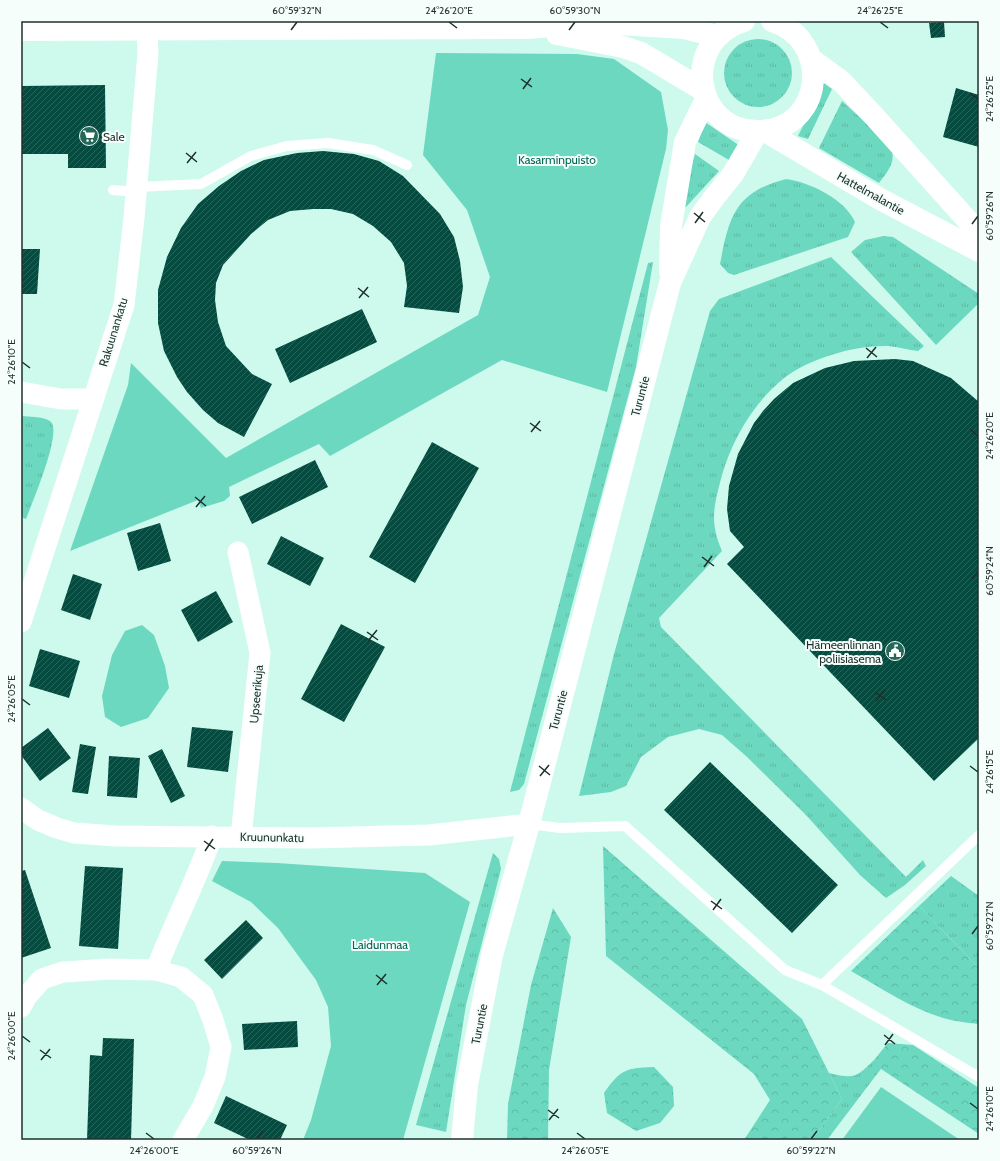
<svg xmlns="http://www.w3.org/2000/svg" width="1000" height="1161" viewBox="0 0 1000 1161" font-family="Cabin,sans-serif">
<defs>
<pattern id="grass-tufts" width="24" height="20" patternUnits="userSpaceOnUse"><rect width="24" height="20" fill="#6cd8bf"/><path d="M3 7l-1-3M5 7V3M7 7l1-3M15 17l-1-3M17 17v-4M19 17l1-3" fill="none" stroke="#5dbaa4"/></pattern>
<pattern id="forest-crowns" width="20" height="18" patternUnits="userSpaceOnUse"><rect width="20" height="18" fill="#6cd8bf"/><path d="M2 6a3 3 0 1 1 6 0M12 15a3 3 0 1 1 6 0" fill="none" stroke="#5dbaa4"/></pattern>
<pattern id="building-hatch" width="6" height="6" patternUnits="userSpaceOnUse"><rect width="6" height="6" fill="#064b3f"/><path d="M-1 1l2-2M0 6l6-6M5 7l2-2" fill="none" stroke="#2a6359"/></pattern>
</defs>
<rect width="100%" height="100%" fill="#cdfaed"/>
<path fill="url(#grass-tufts)" d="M724 73a34 34 0 1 1 68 0a34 34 0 1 1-68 0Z
M822,82L832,89L808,139L798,136L821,90Z
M842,101L889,144C898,160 889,170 879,183L819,148Z
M705,122L740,146L729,160L698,142Z
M695,154L719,171L686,207L683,206L682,200Z
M786,179C809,182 845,199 855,222L848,237L734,275L728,273L720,264C729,217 735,192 786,179Z
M884,236L893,237L979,294V303L936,345L851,252L865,240Z
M831,257L924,346L918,351C909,350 898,347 888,346C856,345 809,358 783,379C754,402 732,440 722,475C714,506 709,521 722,551L659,618L661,627L906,877L923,860L926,866L905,885L886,898L860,875L806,815L746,756L722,735L699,729L668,737L641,757L626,786L611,792L579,796L614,654L710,311L719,299Z
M653,262L636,367L524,784L519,790L510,792L648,263Z
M21,416C29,417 45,416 51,422C62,433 32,503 26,519L23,518L21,512Z
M493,853L499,859L501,869L466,1005L446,1132L416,1125Z
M951,876L979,896V968L919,906Z
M874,1060V1078L827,1140H812L842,1099L829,1073C854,1079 856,1078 874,1060Z"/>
<path fill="url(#forest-crowns)" d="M603,846L802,1019L842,1099L812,1140H744L770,1100L754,1074L606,956Z
M919,906L979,968V1024C970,1023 960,1022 951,1020C916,1012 883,989 851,971Z
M553,908L571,937L549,1070L548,1140H507L508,1104L531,985Z
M888,1043L913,1045L979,1088V1134L881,1069L874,1078V1060Z
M654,1067L673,1087L674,1106L660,1123L636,1131L607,1113L604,1093C621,1069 626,1068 654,1067Z"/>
<path fill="#6cd8bf" d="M436,53L577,54L614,59L661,92L668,130L666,149L607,392L502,360L330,456L319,444L229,487L230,496L224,501L201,508L198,500L70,551L128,385L131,363L226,458L478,315L490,277L467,210L423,155Z
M142,625L154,635L165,666L169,688L148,718L121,727L105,717L102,696L112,655L125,631Z
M222,861L277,863L425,873L470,902L403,1140H303L311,1120L331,1046L328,1007L316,980L278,928L251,902L212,881Z
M881,1087L960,1140H842Z"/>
<path fill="url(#building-hatch)" d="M944,22L945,37L931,38L929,23Z
M105,85L106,168H68V154H21V86Z
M956,88L979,95V147L943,137Z
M323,151L354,154L379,161L403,176L440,214L454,237L460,261L463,287L459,313L404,307L407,286L404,263L391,242L373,226L353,214L331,209H313L290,211L268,220L251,234L223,265L216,283L215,300L218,322L226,346L252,374L272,384L244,437L218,423L203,410L187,392L177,377L164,351L158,323V290L167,257L181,228L198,204L219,186L241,171L264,160L297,153Z
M21,249H40L37,294H21Z
M362,309L377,342L290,383L275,349Z
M895,359L913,361L951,378L979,402V738L934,781L727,564L744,547L730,531L727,509L729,486L738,454L754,423L763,411L774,399L793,383L825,368L854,361Z
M432,442L479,468L415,583L369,557Z
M315,460L328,487L252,524L239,497Z
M160,523L171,561L138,571L127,533Z
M281,536L324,558L310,586L267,564Z
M73,574L102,584L90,620L61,610Z
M216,591L233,622L198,642L181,610Z
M341,624L385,647L344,722L301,699Z
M40,649L80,661L69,698L29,686Z
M192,727L233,731L228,772L187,767Z
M48,728L71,758L40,781L21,755V748Z
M80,744L96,747L88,794L72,792Z
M162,749L185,796L171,803L148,756Z
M109,756L140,758L137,798L107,796Z
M710,762L838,885L792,933L664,810Z
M85,866L123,868L118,949L79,946Z
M25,870L51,948L21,958V871Z
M246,920L263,938L222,979L204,960Z
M297,1021L298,1047L244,1050L242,1024Z
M103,1038L134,1039L131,1140H87L90,1055L102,1056Z
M226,1096L287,1125L280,1140H250L214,1123Z"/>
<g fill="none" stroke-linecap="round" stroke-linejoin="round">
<path stroke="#fff" stroke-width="10" d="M137,187L201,184L251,156L287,146L328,143L373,150L407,165
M113,190L137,192
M529,824L560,828L625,826L785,970L822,985L979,1077
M822,985L979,835"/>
<path stroke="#fff" stroke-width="21" d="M21,392L61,399H93
M238,552L260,653L241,837
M21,622L124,305L134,218L148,53L147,30
M21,808L38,820L57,828L74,833L116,836L311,838L429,835L529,824
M156,970C173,925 196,882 212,836
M21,1007L26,997L42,979L63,972L110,969L156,970L181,977L203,995L213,1020L221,1047L215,1077L203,1106L183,1140"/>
<path stroke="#fff" stroke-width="22" d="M744,21C680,40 693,133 759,131C824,130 833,40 772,21
M21,30L529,28L559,25L619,24L684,28L717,36
M557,34L623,47L641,53L703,90
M812,60L841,81L873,115L979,233
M765,131L880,199L979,251
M670,272L671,226L685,142L706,99
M462,1140L467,1085L492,955L529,824L670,283L700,217L713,199L733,174L758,131"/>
</g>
<path fill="none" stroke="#1f302c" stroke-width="1.5" d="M449,22L457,28M880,22L888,28M291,30L297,22M569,30L575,22M521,79L532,87M523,89L531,78M970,93L978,99M186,153L197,162M187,163L196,152M694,213L705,222M695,223L703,212M972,224L978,216M358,288L369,297M359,298L368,287M866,348L877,357M867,358L876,347M22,362L30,368M530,423L541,431M970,429L978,436M531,432L540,421M195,497L206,506M196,507L205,496M702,557L714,566M704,567L712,556M972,579L978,571M367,632L378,640M368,641L377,630M875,692L886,700M22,699L30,705M876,701L885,690M539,766L550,775M970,766L978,772M540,776L549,765M204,841L215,849M205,851L213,839M711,901L722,909M713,910L721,899M972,934L978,926M376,975L387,984M377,985L386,974M884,1035L895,1044M22,1036L30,1042M885,1045L893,1034M40,1050L51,1058M41,1060L50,1049M970,1103L978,1109M548,1110L559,1118M549,1120L558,1109M146,1133L154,1139M577,1133L585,1139M257,1139L263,1131M811,1139L817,1131"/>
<defs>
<g id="supermarket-disc" transform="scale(1)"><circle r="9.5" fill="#246859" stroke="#f5fefb"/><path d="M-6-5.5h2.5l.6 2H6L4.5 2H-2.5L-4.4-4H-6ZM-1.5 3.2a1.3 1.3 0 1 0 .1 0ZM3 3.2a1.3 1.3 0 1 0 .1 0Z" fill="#fff"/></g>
<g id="civic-disc" transform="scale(1)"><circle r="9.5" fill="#246859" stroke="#f5fefb"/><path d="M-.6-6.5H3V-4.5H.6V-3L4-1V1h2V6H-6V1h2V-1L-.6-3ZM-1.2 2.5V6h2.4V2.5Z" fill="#fff"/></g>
</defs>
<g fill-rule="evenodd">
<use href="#supermarket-disc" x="89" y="136"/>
<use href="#civic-disc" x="895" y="651"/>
</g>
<g text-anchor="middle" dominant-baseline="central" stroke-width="4" stroke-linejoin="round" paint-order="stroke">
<g font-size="12" fill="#1f302c" stroke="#f5fefb" text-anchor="start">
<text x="103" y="136">Sale</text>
<text x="881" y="644" text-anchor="end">Hämeenlinnan<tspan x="881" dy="14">poliisiasema</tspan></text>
</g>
<g font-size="12" fill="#026655" stroke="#f5fefb">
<text x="557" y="159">Kasarminpuisto</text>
<text x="380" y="944">Laidunmaa</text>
</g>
<g font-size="12" fill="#1f302c" stroke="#f5fefb">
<text transform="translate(871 193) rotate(29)">Hattelmalantie</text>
<text transform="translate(113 332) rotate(-73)">Rakuunankatu</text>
<text transform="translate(640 396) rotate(-75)">Turuntie</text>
<text transform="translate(256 694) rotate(-85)">Upseerikuja</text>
<text transform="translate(558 710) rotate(-75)">Turuntie</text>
<text transform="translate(272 837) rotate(1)">Kruununkatu</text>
<text transform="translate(479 1024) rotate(-79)">Turuntie</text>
</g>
</g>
<rect width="1000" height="1161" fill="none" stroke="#f5fefb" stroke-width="44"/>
<rect x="22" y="22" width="956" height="1117" fill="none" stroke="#1f302c" stroke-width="1.5"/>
<g font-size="10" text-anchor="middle" fill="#1f302c">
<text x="297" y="14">60°59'32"N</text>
<text x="449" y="14">24°26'20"E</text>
<text x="575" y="14">60°59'30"N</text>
<text x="880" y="14">24°26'25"E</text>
<text transform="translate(989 99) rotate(-90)" y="4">24°26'25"E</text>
<text transform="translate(989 216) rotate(-90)" y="4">60°59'26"N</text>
<text transform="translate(11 362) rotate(-90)" y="4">24°26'10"E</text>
<text transform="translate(989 436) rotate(-90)" y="4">24°26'20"E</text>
<text transform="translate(989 571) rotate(-90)" y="4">60°59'24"N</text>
<text transform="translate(11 699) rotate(-90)" y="4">24°26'05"E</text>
<text transform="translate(989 772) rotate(-90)" y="4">24°26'15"E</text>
<text transform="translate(989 926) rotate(-90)" y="4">60°59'22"N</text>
<text transform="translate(11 1036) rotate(-90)" y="4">24°26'00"E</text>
<text transform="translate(989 1109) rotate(-90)" y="4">24°26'10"E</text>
<text x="154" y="1154">24°26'00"E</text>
<text x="257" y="1154">60°59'26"N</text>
<text x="585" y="1154">24°26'05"E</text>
<text x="811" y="1154">60°59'22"N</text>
</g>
</svg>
